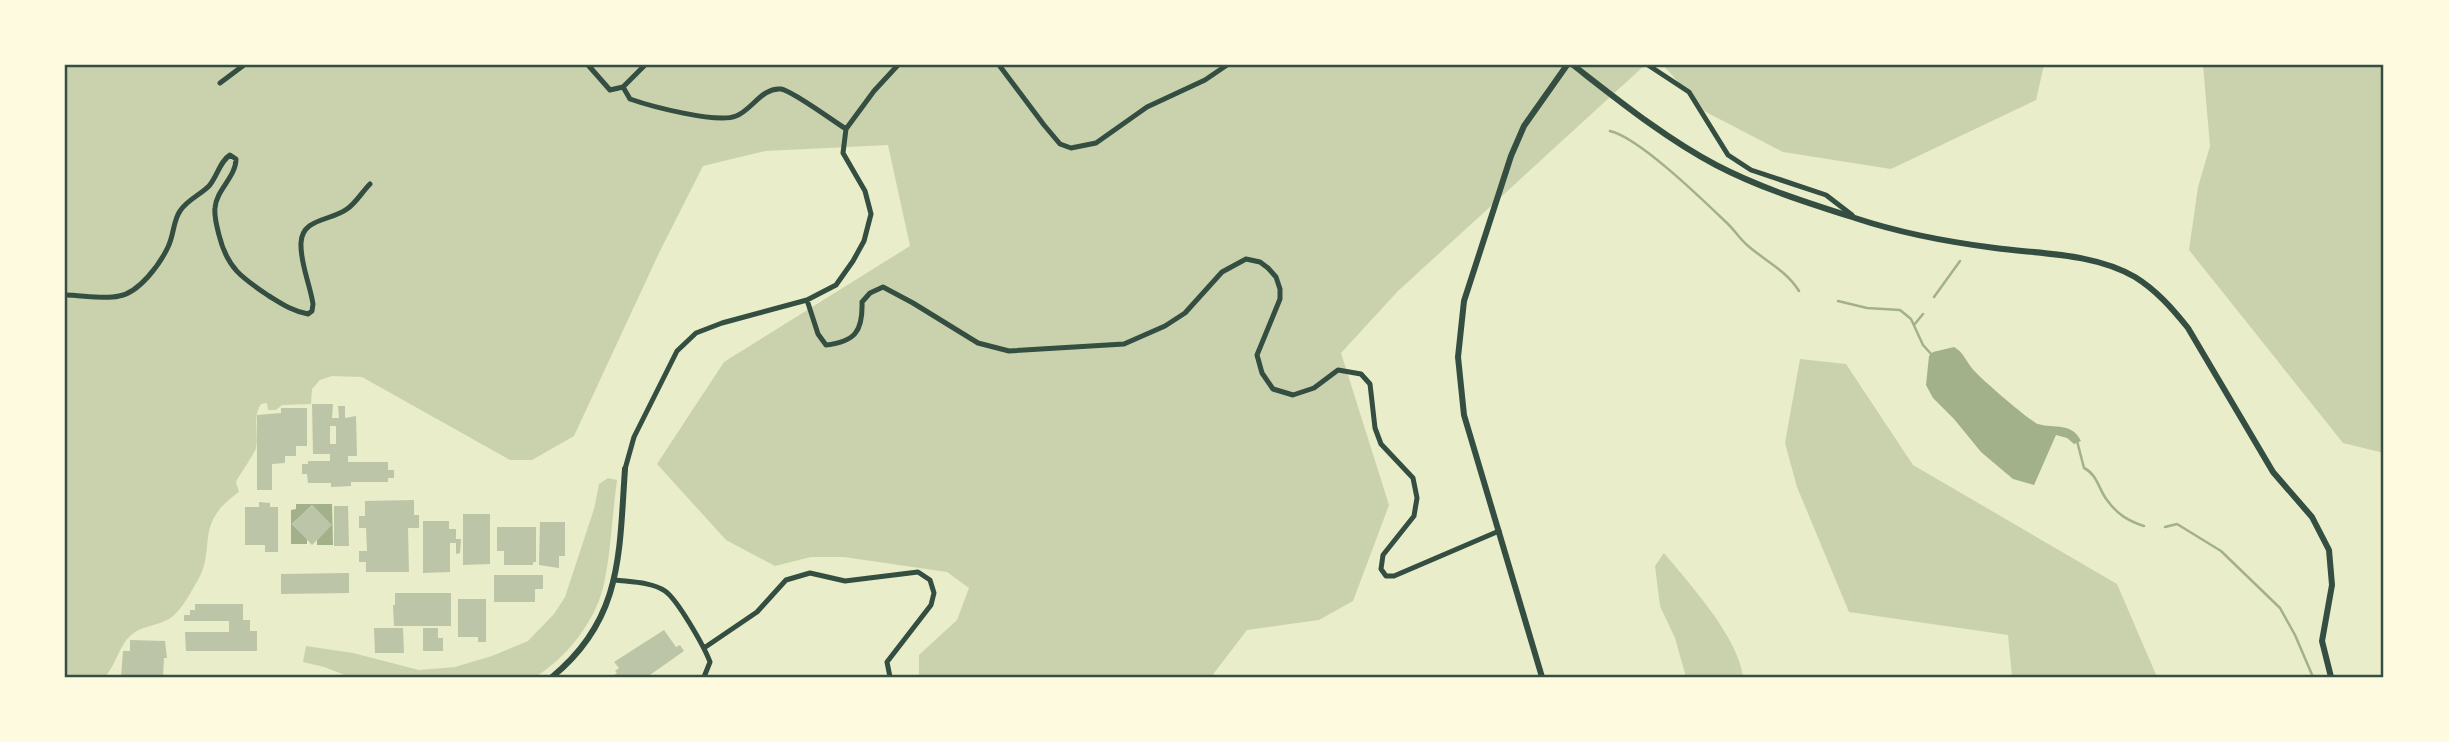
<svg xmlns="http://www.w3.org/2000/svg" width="2449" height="742" viewBox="0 0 2449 742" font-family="Commissioner,sans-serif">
<rect width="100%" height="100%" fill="#e9edc9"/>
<path fill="#cad2ad" d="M65,65H1645L1398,291L1341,353L1389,505L1353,601L1319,620L1247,630L1211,677H919V655L957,620L969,588L947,572L844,557H811L775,566L726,540L657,464L724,362L910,246L888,145L765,151L703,166L659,253L574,436L532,460H510L362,377L332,376L320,380L312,389L311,404L282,405L276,410H268L267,403L261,404C252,418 259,433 256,448C255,453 240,474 236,482L239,492C191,525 219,549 195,585C189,596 179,613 169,619C157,626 140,626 130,636C120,645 116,664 105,677H65Z
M1663,65H2044L2036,100L1891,169L1783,152L1704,111Z
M2203,65H2384V453L2343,443L2189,250L2198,187L2210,146Z
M1800,359L1846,364L1913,465L2117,584L2157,677H2012L2008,635L1849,612L1797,487L1785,443Z
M608,478L617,480C612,516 611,554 603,588C594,623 565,659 535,677H350L324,667L303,662L306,646L353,653L419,670L455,667L492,656L528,641L554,614L565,597L594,509L599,484Z
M1664,553C1689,583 1739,638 1743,677H1686L1675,638L1660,606L1655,566Z"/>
<path fill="#a3b18a" d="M1954,347C1963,352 1965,359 1971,367C1976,375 2031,422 2038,424C2055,429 2072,422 2081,441L2074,444L2067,438L2056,435L2034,485L2013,479L1981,452L1954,419L1933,398L1926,385L1929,356L1933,352Z
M296,504H332L333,545H317V540L331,525L312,505L292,524L307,539V544H291V510L296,509Z"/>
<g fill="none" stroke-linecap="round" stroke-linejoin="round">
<path stroke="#a3b18a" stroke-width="2.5" d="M1610,131C1640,138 1705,202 1729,225C1735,231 1740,239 1747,245C1765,261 1786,270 1799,291
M1934,297L1960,261
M1838,301L1867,308L1900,310L1911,319L1923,345L1932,355
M1914,325L1923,314
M2077,441L2084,468C2097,474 2099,490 2107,500C2117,514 2128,521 2144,526
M2165,527L2177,524L2221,551L2280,608L2295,635L2313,677"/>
</g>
<path fill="#bcc5a7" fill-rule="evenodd" d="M312,404H333L332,418H339L338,406H345V418L356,416L357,456H348V462H388V470H394V478H388V482H351V486L331,487V483H308L307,474H302V464H308V461H330V454H313ZM330,426H336V444H330Z
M281,408H307V446H296V456H285V463L272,464V490H257V415L281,413Z
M414,500V515H419V528H408L409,572H366V562H359V551H367L366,528H359V516H365V501Z
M259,502L270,503V507H278V552H265V545H245V507H259Z
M312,505L332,525L312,545L292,524Z
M334,506H348L349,546H334Z
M463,514H490V564L463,565Z
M423,521H449V529H456V539H461L460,553L456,554V543H450V572L423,573Z
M540,522H565V556H559V568L539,565Z
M497,527H536V562H533V565H504V551H497Z
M349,573V593L281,594V574Z
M494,575H543V589H535V602H494Z
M395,593H451V626H394L393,605H395Z
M458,599H486V642H478V637H458Z
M195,604H243V620H250V631H257V651H186L185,632H229V621H184V615H190V610H195Z
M374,628H403L404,653H375Z
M423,628H438V638H443V651H423Z
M664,630L676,647L680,645L684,651L647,677H611L617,673L615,671L619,668L614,662Z
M130,640L165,641L167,658H164L163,677H121L123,651H130Z"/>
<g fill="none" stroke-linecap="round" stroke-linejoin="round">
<path stroke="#344e41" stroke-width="5" d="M588,65L610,90L623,87L645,65
M999,65L1044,125L1060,144L1071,148L1096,143L1147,107L1205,80L1227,65
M1648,65L1689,92L1728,155L1751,170L1826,195L1852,215
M220,83L244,65
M623,87L630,99C650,106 717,124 736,116C752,110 762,87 781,89C793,91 833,121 846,129
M65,295C82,295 103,300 119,296C139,293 160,264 168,247C174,235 173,221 180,211C187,200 200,195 209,186C217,177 220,161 230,155L236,159C236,177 216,190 215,208C214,217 217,227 219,235C227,268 242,278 269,296C282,304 292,311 308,314L312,311L313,304C310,284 300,263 301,243C302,218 331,221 347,209C356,203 362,192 370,184
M807,300L818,334L826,345C855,342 863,331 862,302L870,293L883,287L913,303L978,343L1009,351L1124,344L1165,326L1185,313L1222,272L1246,259L1260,262L1268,268L1276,277L1280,289V299L1257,355L1262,373L1273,389L1293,395L1314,388L1338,370L1361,374L1370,384L1375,428L1381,444L1413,478L1417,498L1414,516L1383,555L1381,569L1386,576H1394L1499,531
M625,469L634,437L677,351L696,333L722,323L807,300L836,285L853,261L864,241L871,214L865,191L843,153L846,129L874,91L898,65
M615,580C630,582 652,582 665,591C677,599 704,646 710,662L704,677
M704,648L757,612L786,580L810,573L845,581L918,572L930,580L934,593L931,605L887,662L890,677"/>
<path stroke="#344e41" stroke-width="6" d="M1573,65C1618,100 1665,138 1716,165C1760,188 1808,203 1855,218C1900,233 1948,242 1995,248C2040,254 2094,253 2135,277C2156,290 2172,308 2188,328L2273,472L2312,517L2329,550L2332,585L2322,641L2331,677
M552,677C623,619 619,553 625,469
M1542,677L1464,415L1458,357L1464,301L1511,156L1524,126L1567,65"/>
</g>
<rect width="2449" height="742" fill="none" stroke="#fefae0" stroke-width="133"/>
<rect x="66" y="66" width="2316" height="610" fill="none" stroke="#344e41" stroke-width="2.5"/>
</svg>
